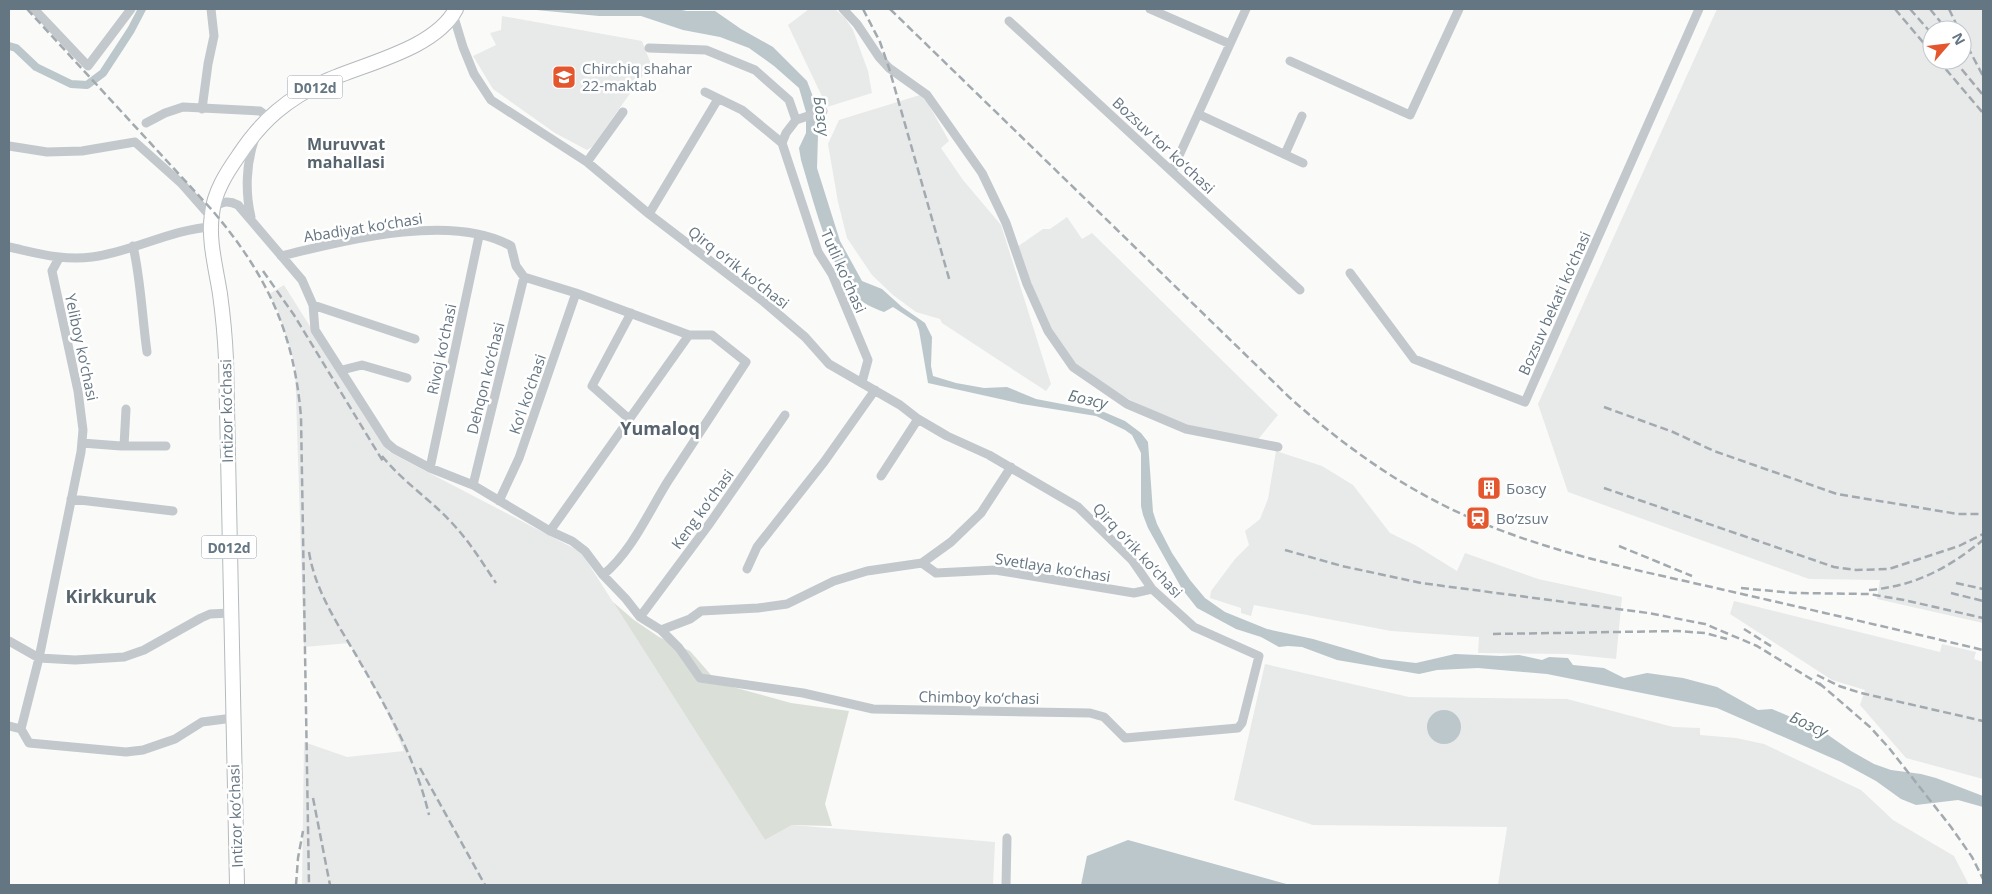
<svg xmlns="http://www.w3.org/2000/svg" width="1992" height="894" viewBox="0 0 1992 894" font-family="'Open Sans',sans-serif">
<rect width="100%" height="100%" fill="#fafaf8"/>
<path fill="#e8e9e9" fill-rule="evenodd" d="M809,9H835L845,18L853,30L868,71L872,93L827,107L788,25Z
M1717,9H1983V623L1877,599L1880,580L1809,579L1568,492L1538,404ZM1932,30H1962V60H1932Z
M502,16L642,41L651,64L592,147L587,150L555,133L493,89L473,56L496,45L490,33L501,30Z
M920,95L925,98L949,141L941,148L963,180L1001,225L1051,384L1046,391L942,323L940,319L916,312L893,295L872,275L847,238L838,202L828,144L839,120Z
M1067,217L1082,239L1092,233L1278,415L1256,442L1187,427L1120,395L1082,371L1068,357L1050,327L1030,284L1017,247L1043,229H1050Z
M284,285L389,452L581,552L765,840L792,825L995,842L993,885H302L304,742L347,757L404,751L383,703L349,643L304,647L295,365L278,311L269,294Z
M1276,451L1322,466L1353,485L1390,533L1415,545L1457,571L1465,553L1538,579L1622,597L1616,659L1567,654L1478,653L1479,637L1391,631L1254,605L1251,616L1241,613V608L1210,598L1211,591L1235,559L1249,545L1245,531L1260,519L1268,499Z
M1734,601L1940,652L1942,644L1976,652L1974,659L1983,662V779L1906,758L1860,705L1865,690L1832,680L1730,614Z
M1265,664L1409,697L1567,699L1673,727L1700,728V735L1736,738L1764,744L1861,790L1893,820L1954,856L1969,885H1498L1507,827L1313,825L1234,800Z"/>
<path fill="#dadfd7" d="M613,602L634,620L659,637L690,651L718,683L791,703L849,711L825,804L832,826L792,825L765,840Z"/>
<path fill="#bbc7cb" d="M526,9H676L687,11H715L741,29L773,47L807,81L815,102L818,135L817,168L840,241L862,281L882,289L902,307L925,323L932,337L931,366L933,376L956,383L984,388L1007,387L1036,399L1104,412L1125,421L1141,433L1148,442L1153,512L1157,524L1172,553L1190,580L1205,598L1225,612L1267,629L1313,639L1381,659L1416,663L1455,654L1501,656L1519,655L1542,660L1549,657L1568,658L1573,665L1604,668L1624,678L1647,673L1683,678L1717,687L1758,710L1772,709L1821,730L1851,751L1874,764L1891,770L1921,774L1936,778L1983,796V807L1958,800L1916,805L1901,799L1876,781L1841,762L1717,708L1547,674L1478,668L1437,670L1419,674L1337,660L1302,647L1288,646L1279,647L1261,637L1236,629L1197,608L1182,589L1148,528L1143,515L1141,506V453L1132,435L1125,430L1096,416L1022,404L928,383L919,330L916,322L893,307L884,312C873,308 862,303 854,295C830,267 812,196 801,160L799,148L806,133V112L799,88L774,66L749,48L720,37L683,30L641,16H599Z
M1427 727a17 17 0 1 1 34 0a17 17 0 1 1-34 0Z
M1128,840L1290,885H1081L1087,856Z"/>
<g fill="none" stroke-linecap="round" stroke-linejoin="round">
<path stroke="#bbc7cb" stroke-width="8" d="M9,46L16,48L36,67L71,84L87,85L103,73L131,30L142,9"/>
<g stroke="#b5babe" stroke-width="16">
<path id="primary" d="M237,885C233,710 229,535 226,359C225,337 223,316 220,294C216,268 208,240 212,214C214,192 227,172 239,155C262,120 288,98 326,81C366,63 435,49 456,9"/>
</g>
<path stroke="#c3c8cc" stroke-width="9" d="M34,9L88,66L131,9
M843,9L857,24L879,57L889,68L927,95L982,173L1006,223L1027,284L1048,331L1073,367L1127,404L1186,429L1278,447
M1150,9L1230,44
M1009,21L1300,290
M649,48L706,50L755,70L789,100L796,120L786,133L782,143L818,252L832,274L868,360L862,382
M1290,61L1410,115L1459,9
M705,92L742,110L782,143
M202,109L208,64L214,36L211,9
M1198,114L1303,163
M796,120L823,111
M146,123L165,113L183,107L260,111L268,117
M9,146L47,152L82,151L135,142L182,184L211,217
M1285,154L1302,116
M587,162L623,112
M1172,171L1246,9
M212,210C220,201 228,200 238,205L302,280L313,305L315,330L387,443L394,449L430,468L473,485L550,531L572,541L585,551L603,575L626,599L640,617L661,630L679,648L700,678L803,693L873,709L1090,713L1104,717L1125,738L1238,728L1242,723L1259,656L1194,627L1152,589L1132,560L1078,507L989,455L947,436L918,419L900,405L829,364L805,337L764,302L649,214L587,162L491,100L474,74L463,47L453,14
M649,214L718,99
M251,217C245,192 246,163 255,138
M133,246C141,281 142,316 147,352
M9,247C37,253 63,261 92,257C133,252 171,229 212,227
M281,256C343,241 452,212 511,246L516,266L524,277L576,293L689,335H712L746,362C720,402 694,441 668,481C648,513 632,551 603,575
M1350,273L1414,359L1525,402L1699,9
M313,305L415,339
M342,370L362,365L407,378
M628,418L592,386L631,313
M82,443L121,446H166
M124,446L126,409
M430,468L479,236
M881,476L918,419
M473,485L524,277
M71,499L173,511
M499,501L519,458L576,293
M550,531L689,335
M922,563L951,542L981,513L1011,467
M747,569L757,547L824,462L875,390
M640,617L710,523L785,415
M661,630L690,619L701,611L758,608L787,604L834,581L867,571L922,563L936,573L995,570L1134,593L1152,589
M9,641L39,658L75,660L124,657L144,650L201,618L210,614L230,613
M9,726L21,729
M21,729L39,658L81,452L83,430L78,391L52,271L59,258
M21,729L29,743L126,752L143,750L175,739L202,722L233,718
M1006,885L1007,838"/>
<use href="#primary" stroke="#fff" stroke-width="14"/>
<path stroke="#a2aab0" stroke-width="2.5" stroke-dasharray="8 4" stroke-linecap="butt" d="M27,9L212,210C267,275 294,332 301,417L309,885
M863,9L880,42L889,68L950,282
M890,9L1289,397C1336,439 1387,477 1443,505C1526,547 1618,566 1707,586C1799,607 1891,628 1983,650
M1895,9L1932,53
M1910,9L1932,34
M1930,9L1947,30
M1949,9L1959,30
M1962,36L1983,76
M1938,60L1983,113
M1954,60L1983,95
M263,271L294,315L384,463
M1604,407L1673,432L1714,451L1837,494L1958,514H1983
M382,456C403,482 430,499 452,523C469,541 482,562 496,583
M1604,488L1834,567L1856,570L1889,569L1959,546L1983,534
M1619,546L1692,576
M1285,550L1342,566L1421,583L1648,613L1705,624L1757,646L1824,687
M309,552C315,590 337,623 356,655C386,707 415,756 429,815
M1956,583L1983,589
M1741,588L1793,593L1869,594L1904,600L1983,618
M1869,590C1915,586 1947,569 1983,540
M1951,593L1983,601
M1744,629L1774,648
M1493,634L1677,631L1705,633L1727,639
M1817,675L1839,686L1861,693L1983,721
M1819,683L1870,727L1889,748L1951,827L1972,857L1983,879
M420,768L485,885
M313,798L330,885
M296,885L298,858L303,831"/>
</g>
<defs>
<g id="school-square" transform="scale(1.25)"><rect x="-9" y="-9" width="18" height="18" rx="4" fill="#e4572e" stroke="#fff"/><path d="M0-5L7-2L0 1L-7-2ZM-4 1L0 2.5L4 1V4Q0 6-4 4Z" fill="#fff"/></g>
<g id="building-square" transform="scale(1.25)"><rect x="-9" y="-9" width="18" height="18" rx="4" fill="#e4572e" stroke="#fff"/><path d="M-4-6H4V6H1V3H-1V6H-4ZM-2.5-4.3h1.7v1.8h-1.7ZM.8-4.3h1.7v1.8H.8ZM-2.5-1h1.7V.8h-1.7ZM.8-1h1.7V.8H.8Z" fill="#fff"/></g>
<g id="station-square" transform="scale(1.25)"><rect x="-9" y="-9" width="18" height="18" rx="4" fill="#e4572e" stroke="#fff"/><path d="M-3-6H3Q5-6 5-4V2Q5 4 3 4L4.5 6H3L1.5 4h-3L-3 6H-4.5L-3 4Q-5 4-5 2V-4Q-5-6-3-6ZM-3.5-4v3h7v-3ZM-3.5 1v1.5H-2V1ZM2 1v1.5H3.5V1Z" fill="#fff"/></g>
</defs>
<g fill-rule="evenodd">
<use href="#school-square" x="564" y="77"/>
<use href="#building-square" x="1489" y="488"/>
<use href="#station-square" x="1478" y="518"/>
</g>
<g text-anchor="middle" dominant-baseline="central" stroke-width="5" stroke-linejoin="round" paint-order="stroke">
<g fill="#fff" stroke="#939fa8" stroke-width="1">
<rect x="287.5" y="75.5" width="55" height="23" rx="4"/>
<rect x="201.5" y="535.5" width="55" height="23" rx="4"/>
</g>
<g font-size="14" font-weight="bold" fill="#657683">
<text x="315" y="87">D012d</text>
<text x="229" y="547">D012d</text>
</g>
<g font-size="15" fill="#657683" stroke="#fff" text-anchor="start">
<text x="582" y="68">Chirchiq shahar<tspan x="582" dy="17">22-maktab</tspan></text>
<text x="1506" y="488">Бозсу</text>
<text x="1496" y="518">Bo‘zsuv</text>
</g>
<g font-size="15" fill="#657683" stroke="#fff">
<text transform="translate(1164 145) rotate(43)">Bozsuv tor ko‘chasi</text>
<text transform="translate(363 227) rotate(-9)">Abadiyat ko‘chasi</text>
<text transform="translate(739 267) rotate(38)">Qirq o‘rik ko‘chasi</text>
<text transform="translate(844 271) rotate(66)">Tutli ko‘chasi</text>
<text transform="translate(1554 303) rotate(-66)">Bozsuv bekati ko‘chasi</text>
<text transform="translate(82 347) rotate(78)">Yeliboy ko‘chasi</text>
<text transform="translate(441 349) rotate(-78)">Rivoj ko‘chasi</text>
<text transform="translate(485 378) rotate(-76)">Dehqon ko‘chasi</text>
<text transform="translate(527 394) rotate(-71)">Ko‘l ko‘chasi</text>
<text transform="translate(226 411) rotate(-91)">Intizor ko‘chasi</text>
<text transform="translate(702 509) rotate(-54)">Keng ko‘chasi</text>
<text transform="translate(1138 550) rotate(47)">Qirq o‘rik ko‘chasi</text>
<text transform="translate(1053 567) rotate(9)">Svetlaya ko‘chasi</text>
<text transform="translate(979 697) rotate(1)">Chimboy ko‘chasi</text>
<text transform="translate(235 816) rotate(-92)">Intizor ko‘chasi</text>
</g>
<g font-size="16" font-style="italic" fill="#60757c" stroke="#fff">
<text transform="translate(822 116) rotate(83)">Бозсу</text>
<text transform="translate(1088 399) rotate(13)">Бозсу</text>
<text transform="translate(1809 724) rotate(25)">Бозсу</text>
</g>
<g font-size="16" font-weight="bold" fill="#57646e" stroke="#fff">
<text x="346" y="144">Muruvvat<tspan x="346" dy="18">mahallasi</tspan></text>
</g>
<g font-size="18" font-weight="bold" fill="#57646e" stroke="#fff">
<text x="660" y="428">Yumaloq</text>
<text x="111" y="596">Kirkkuruk</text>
</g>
</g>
<rect width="1992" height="894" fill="none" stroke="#657683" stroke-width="20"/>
<g transform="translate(1947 45) rotate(62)"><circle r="24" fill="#ffffff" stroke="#c1c8cd"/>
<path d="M0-4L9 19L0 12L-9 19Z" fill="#e4572e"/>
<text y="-8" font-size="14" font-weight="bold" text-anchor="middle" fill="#657683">N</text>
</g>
</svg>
